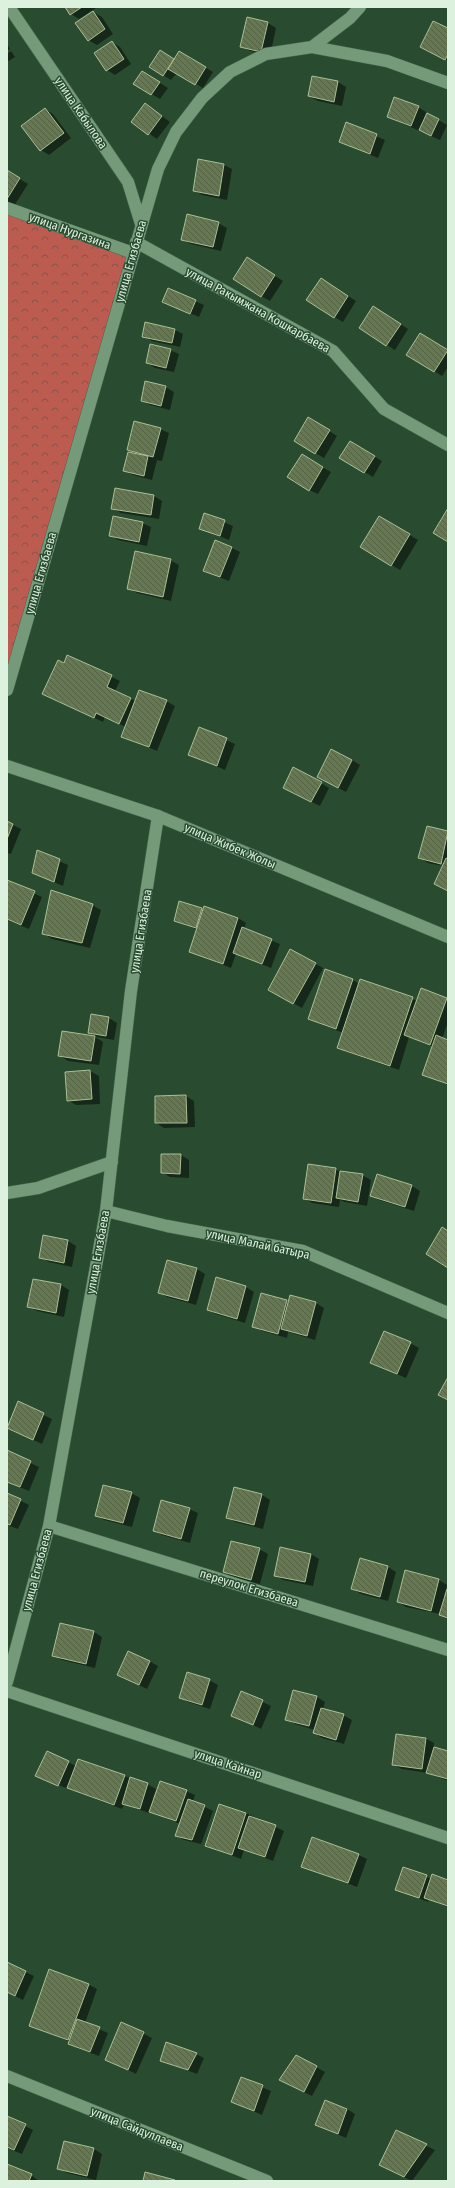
<svg xmlns="http://www.w3.org/2000/svg" width="455" height="2188" viewBox="0 0 455 2188" font-family="'Fira Sans Condensed',sans-serif">
<defs>
<pattern id="forest-crowns" width="20" height="18" patternUnits="userSpaceOnUse"><rect width="20" height="18" fill="#bc5c50"/><path d="M2 6a3 3 0 1 1 6 0M12 15a3 3 0 1 1 6 0" fill="none" stroke="#8b544b"/></pattern>
<pattern id="building-back-hatch" width="6" height="6" patternUnits="userSpaceOnUse"><rect width="6" height="6" fill="#657850"/><path d="M-1 5l2 2M0 0l6 6M5-1l2 2" fill="none" stroke="#54604a"/></pattern>
</defs>
<rect width="100%" height="100%" fill="#294c30"/>
<path fill="url(#forest-crowns)" d="M7,214L131,257L7,672Z"/>
<path fill="#0007" fill-rule="evenodd" d="M66,7H95L96,8L79,19L71,14Z
M93,12L102,17L113,34L97,45L88,40Z
M268,23L276,28L270,56L250,51L241,46Z
M448,29V61L430,52Z
M112,42L120,47L131,64L115,75L107,70Z
M7,44L10,49L7,51Z
M11,51L15,57L7,62V54Z
M180,52L213,72L203,88L177,73L171,80L163,75L169,56L175,60Z
M151,77L168,88L160,99L135,84Z
M313,77L338,82L346,87L342,106L318,101L309,96Z
M418,107L426,112L424,119L428,114L447,125L440,140L388,117Z
M45,109L53,114L71,138L49,155L41,150Z
M153,109L170,122L157,139L132,122Z
M347,124L385,140L378,158L340,142Z
M199,160L224,165L232,169L227,200L202,195L194,191Z
M7,171L28,184L14,206L7,202Z
M218,223L227,228L221,251L191,244L182,240Z
M256,264L283,281L270,301L261,296Z
M329,284L356,301L343,322L334,317Z
M195,301L204,305L199,317L163,302Z
M382,312L408,329L395,350L360,328Z
M175,330L183,334L180,347L152,341L143,336Z
M429,339L448,351V367L442,376L434,371Z
M170,350L179,354L174,372L155,368L147,363Z
M165,387L174,392L170,410L150,405L142,400Z
M317,423L337,436L324,458L295,441Z
M160,429L169,433L162,461L157,460L152,480L133,475L125,471L129,453H134L129,450Z
M350,442L382,461L373,477L341,458Z
M310,460L331,472L318,494L309,490Z
M154,496L162,501L159,519L121,513L112,508Z
M205,514L233,526L229,540L200,528Z
M380,517L418,540L400,570L361,547Z
M142,523L151,527L147,546L118,540L110,535Z
M232,548L240,552L229,581L204,571Z
M170,560L179,565L171,601L137,593L128,588Z
M68,656L120,681L115,691L136,701H166L175,706L157,751L122,736L126,727L105,717L103,722L52,698Z
M199,728L235,744L225,770L189,754Z
M352,760L360,765L346,792L327,782Z
M321,783L329,788L320,806L292,792Z
M7,822L21,829L11,854L7,853Z
M427,827L448,832V890L443,866L428,863L420,858ZM437,861L444,864V867L436,862Z
M38,852L68,865L63,886L33,873Z
M7,881L42,897L29,929L7,920Z
M180,903L238,918L246,923L244,929L280,944L271,968L236,954L231,968L190,952L198,930L175,921Z
M92,905L101,910L90,948L52,939L44,934Z
M291,950L323,968L302,1008L269,990Z
M353,980L359,984L418,1001L448,999V1022L442,1039L448,1041V1085L423,1074L433,1047L409,1037L399,1070L347,1052L339,1048L343,1033L309,1019Z
M109,1018L117,1023L114,1040L97,1037L89,1032Z
M95,1037L103,1042L99,1065L68,1061L60,1056Z
M90,1071L99,1076L100,1104L76,1105L68,1100L66,1073Z
M186,1096L194,1101L195,1127L164,1128L156,1123V1097Z
M181,1155L189,1160V1178L170,1177L162,1172Z
M309,1165L362,1175L371,1180L367,1206L345,1202L340,1200L339,1207L312,1203L304,1198Z
M377,1175L412,1186L420,1191L414,1211L379,1200L371,1196Z
M44,1237L68,1241L76,1246L72,1267L49,1262L40,1257Z
M197,1269L205,1274L196,1305L167,1297L159,1292Z
M33,1280L61,1285L69,1290L64,1317L37,1311L29,1307Z
M246,1287L254,1292L245,1323L216,1314L208,1310Z
M262,1294L289,1302L316,1303L324,1308L315,1340L288,1332L287,1338L262,1331L254,1326Z
M410,1343L419,1348L406,1378L380,1367Z
M18,1403L52,1419L42,1444L7,1428Z
M7,1452L39,1467L29,1491L7,1482Z
M235,1488L262,1495L270,1500L263,1529L235,1522L227,1517Z
M131,1493L140,1498L132,1527L104,1520L96,1515Z
M7,1494L29,1505L18,1529L7,1525Z
M189,1509L198,1513L190,1543L162,1535L154,1531Z
M259,1549L268,1554L260,1584L232,1577L224,1572Z
M311,1554L319,1559L313,1586L283,1580L275,1575Z
M388,1567L396,1572L388,1601L361,1594L353,1589Z
M439,1580L447,1585L444,1596H446L448,1590V1619L440,1614L406,1607L398,1602Z
M94,1632L102,1637L95,1668L62,1660L54,1655Z
M149,1661L158,1666L147,1689L118,1675Z
M209,1680L218,1685L210,1709L188,1702L180,1697Z
M242,1692L271,1706L261,1729L232,1715Z
M317,1697L325,1702L323,1709L343,1715L352,1720L344,1744L322,1738L314,1733L315,1730L295,1724L286,1719Z
M425,1738L434,1743L433,1752H448V1781L428,1773L402,1769L393,1765Z
M68,1762L76,1766L124,1776L147,1784L156,1789L153,1798L155,1799L186,1791L195,1795L193,1801L213,1811L201,1844L184,1840L176,1836L180,1824L149,1811V1813L124,1804L122,1809L45,1780Z
M246,1813L284,1831L273,1861L244,1850L241,1859L206,1846Z
M359,1855L367,1859L357,1887L303,1866Z
M404,1868L432,1879L448,1881V1907L429,1899L428,1902L396,1889Z
M7,1963L34,1976L23,2000L7,1992Z
M88,1984L97,1989L85,2023L108,2033L99,2056L77,2048L69,2044L70,2042L30,2025Z
M122,2023L152,2038L136,2074L106,2059Z
M196,2054L204,2058L197,2074L161,2060Z
M296,2056L325,2072L312,2096L289,2085Z
M241,2078L271,2091L262,2115L232,2102Z
M347,2109L355,2114L346,2138L316,2125Z
M7,2117L33,2130L22,2154L7,2148Z
M397,2132L435,2150L412,2181L389,2170Z
M94,2149L102,2154L96,2180L67,2173L58,2168Z
M7,2165L31,2175L39,2181H7Z"/>
<path fill="url(#building-back-hatch)" stroke="#aabf94" d="M65,7H82L70,15Z
M93,11L105,29L88,41L75,23Z
M247,17L268,22L261,52L240,47Z
M433,21L448,28V54L445,60L420,47Z
M112,41L124,59L106,71L94,53Z
M160,50L174,59L163,76L149,67Z
M179,51L206,67L195,85L168,69Z
M142,71L160,82L151,95L133,84Z
M312,76L338,81L334,102L308,96Z
M394,97L419,106L411,126L387,117Z
M145,103L162,116L148,135L131,122Z
M45,108L64,133L40,151L21,126Z
M427,113L439,119L431,136L419,130Z
M346,122L377,134L370,154L339,142Z
M198,159L224,164L219,196L193,191Z
M7,170L20,178L7,199Z
M187,214L219,222L213,247L181,240Z
M247,257L275,275L261,297L233,279Z
M321,278L348,296L334,318L306,300Z
M168,288L196,300L190,314L162,302Z
M373,306L401,324L386,346L359,328Z
M145,322L175,329L172,343L142,337Z
M420,333L448,350L434,372L406,355Z
M150,344L171,349L166,368L146,363Z
M145,381L166,386L161,406L141,401Z
M308,417L330,430L315,454L294,441Z
M134,421L161,428L153,457L127,450Z
M350,441L375,456L364,473L339,458Z
M128,452L148,456L144,476L123,471Z
M302,454L323,467L309,491L287,477Z
M115,488L154,495L151,515L111,509Z
M448,508V542L433,533Z
M204,513L225,520L220,536L199,529Z
M113,516L143,522L139,542L109,536Z
M379,516L410,534L391,566L360,547Z
M215,540L232,547L220,577L203,571Z
M135,551L171,559L163,597L127,589Z
M67,655L112,675L107,687L131,698L119,724L96,713L94,718L42,694L58,660L64,663Z
M139,690L167,700L149,747L121,737Z
M199,727L227,738L217,766L188,755Z
M331,749L352,760L338,788L317,777Z
M293,767L322,782L311,802L283,788Z
M7,821L13,824L7,839Z
M427,826L448,831L441,864L418,858Z
M37,850L60,859L54,882L32,873Z
M446,858L448,859V891L434,884Z
M7,880L35,891L21,925L7,919Z
M51,890L93,904L82,943L42,934Z
M179,901L202,908L196,928L174,921Z
M204,906L238,918L223,964L189,952Z
M242,927L272,939L262,964L233,953Z
M290,949L316,963L293,1004L268,990Z
M325,969L353,979L336,1029L308,1019Z
M360,979L413,997L390,1066L337,1048Z
M421,988L447,998L430,1045L404,1035Z
M91,1014L109,1017L106,1036L88,1033Z
M62,1031L95,1036L91,1061L58,1056Z
M436,1035L448,1040V1084L422,1075Z
M90,1070L92,1099L67,1101L65,1072Z
M186,1095L187,1123H155V1096Z
M161,1154H181L180,1174L161,1173Z
M308,1164L336,1168L331,1203L303,1199Z
M340,1171L363,1174L358,1202L336,1198Z
M377,1174L412,1185L405,1207L370,1196Z
M442,1227L448,1231V1268L426,1254Z
M43,1235L68,1240L64,1263L39,1258Z
M167,1260L197,1268L188,1301L158,1293Z
M216,1277L246,1286L237,1319L207,1310Z
M33,1279L61,1284L56,1313L27,1307Z
M261,1293L287,1300L278,1334L252,1327Z
M290,1295L316,1302L307,1336L281,1329Z
M384,1331L411,1342L397,1374L370,1363Z
M448,1377V1400L438,1395Z
M18,1401L44,1413L33,1440L7,1428Z
M7,1450L31,1461L20,1487L7,1482Z
M103,1485L132,1492L123,1523L95,1516Z
M234,1487L262,1494L254,1525L226,1518Z
M7,1493L21,1499L10,1525L7,1524Z
M161,1500L190,1508L181,1539L153,1531Z
M231,1541L260,1548L251,1580L223,1572Z
M280,1547L311,1554L305,1582L274,1576Z
M360,1558L388,1566L380,1597L351,1589Z
M405,1570L439,1579L431,1611L397,1602Z
M447,1589H448V1618L439,1615Z
M60,1623L94,1631L86,1664L52,1656Z
M128,1651L150,1661L139,1685L117,1675Z
M187,1672L210,1679L202,1705L179,1698Z
M293,1690L317,1696L309,1726L285,1720Z
M241,1691L263,1700L253,1725L231,1716Z
M321,1708L344,1714L336,1740L313,1733Z
M396,1734L426,1738L422,1769L392,1765Z
M434,1747L448,1751V1779L426,1773Z
M47,1751L69,1761L58,1786L35,1776Z
M78,1759L125,1775L114,1805L67,1788Z
M130,1777L148,1783L140,1809L122,1804Z
M160,1781L187,1790L176,1821L149,1812Z
M188,1799L205,1805L192,1840L175,1836Z
M219,1804L246,1813L232,1855L205,1846Z
M249,1816L276,1825L265,1857L238,1848Z
M312,1837L359,1854L348,1883L301,1867Z
M403,1867L427,1875L419,1898L395,1890Z
M432,1874L448,1880V1906L424,1898Z
M7,1962L26,1971L15,1996L7,1992Z
M49,1969L89,1984L68,2040L29,2026Z
M77,2019L100,2027L90,2052L68,2044Z
M121,2022L144,2032L128,2070L105,2060Z
M166,2042L197,2053L188,2070L160,2061Z
M296,2055L317,2066L304,2092L279,2080Z
M241,2077L263,2085L254,2111L231,2102Z
M325,2100L347,2109L338,2134L315,2125Z
M7,2116L26,2124L14,2150L7,2147Z
M396,2130L427,2144L404,2177L379,2165Z
M64,2141L94,2148L87,2176L57,2169Z
M7,2164L32,2174L29,2181H7Z
M145,2172L175,2180V2181H143Z"/>
<g fill="none" stroke-linecap="round" stroke-linejoin="round">
<g stroke="#48674f" stroke-width="13">
<path id="street" d="M9,7L128,182L141,224
M312,47L350,18L360,7
M7,208L133,253
M136,242L333,351L384,409L448,445
M7,690L158,169L176,132L202,98L230,72L266,54L312,47L387,61L448,83
M7,1193L38,1188L112,1162
M106,1211L167,1226L303,1251L448,1313
M49,1526L448,1650
M7,1682L49,1526L106,1211L131,991L158,816
M7,1691L448,1838
M7,2076L267,2181"/>
</g>
<g stroke="#48674f" stroke-width="13">
<path id="secondary" d="M7,766L158,816L448,937"/>
</g>
<use href="#street" stroke="#749a79" stroke-width="12"/>
<use href="#secondary" stroke="#749a79" stroke-width="12"/>
</g>
<g text-anchor="middle" dominant-baseline="central" stroke-width="3" stroke-linejoin="round" paint-order="stroke">
<g font-size="12" fill="#ddf1df" stroke="#294c30">
<text transform="translate(81 113) rotate(56)">улица Кабылова</text>
<text transform="translate(70 231) rotate(20)">улица Нургазина</text>
<text transform="translate(131 261) rotate(-74)">улица Егизбаева</text>
<text transform="translate(258 310) rotate(29)">улица Ракымжана Кошкарбаева</text>
<text transform="translate(41 573) rotate(-74)">улица Егизбаева</text>
<text transform="translate(230 846) rotate(23)">улица Жибек Жолы</text>
<text transform="translate(141 931) rotate(-81)">улица Егизбаева</text>
<text transform="translate(258 1244) rotate(12)">улица Малай батыра</text>
<text transform="translate(98 1252) rotate(-80)">улица Егизбаева</text>
<text transform="translate(37 1570) rotate(-75)">улица Егизбаева</text>
<text transform="translate(249 1588) rotate(17)">переулок Егизбаева</text>
<text transform="translate(228 1764) rotate(18)">улица Кайнар</text>
<text transform="translate(137 2129) rotate(22)">улица Сайдуллаева</text>
</g>
</g>
<rect width="455" height="2188" fill="none" stroke="#ddf1df" stroke-width="16"/>
</svg>
